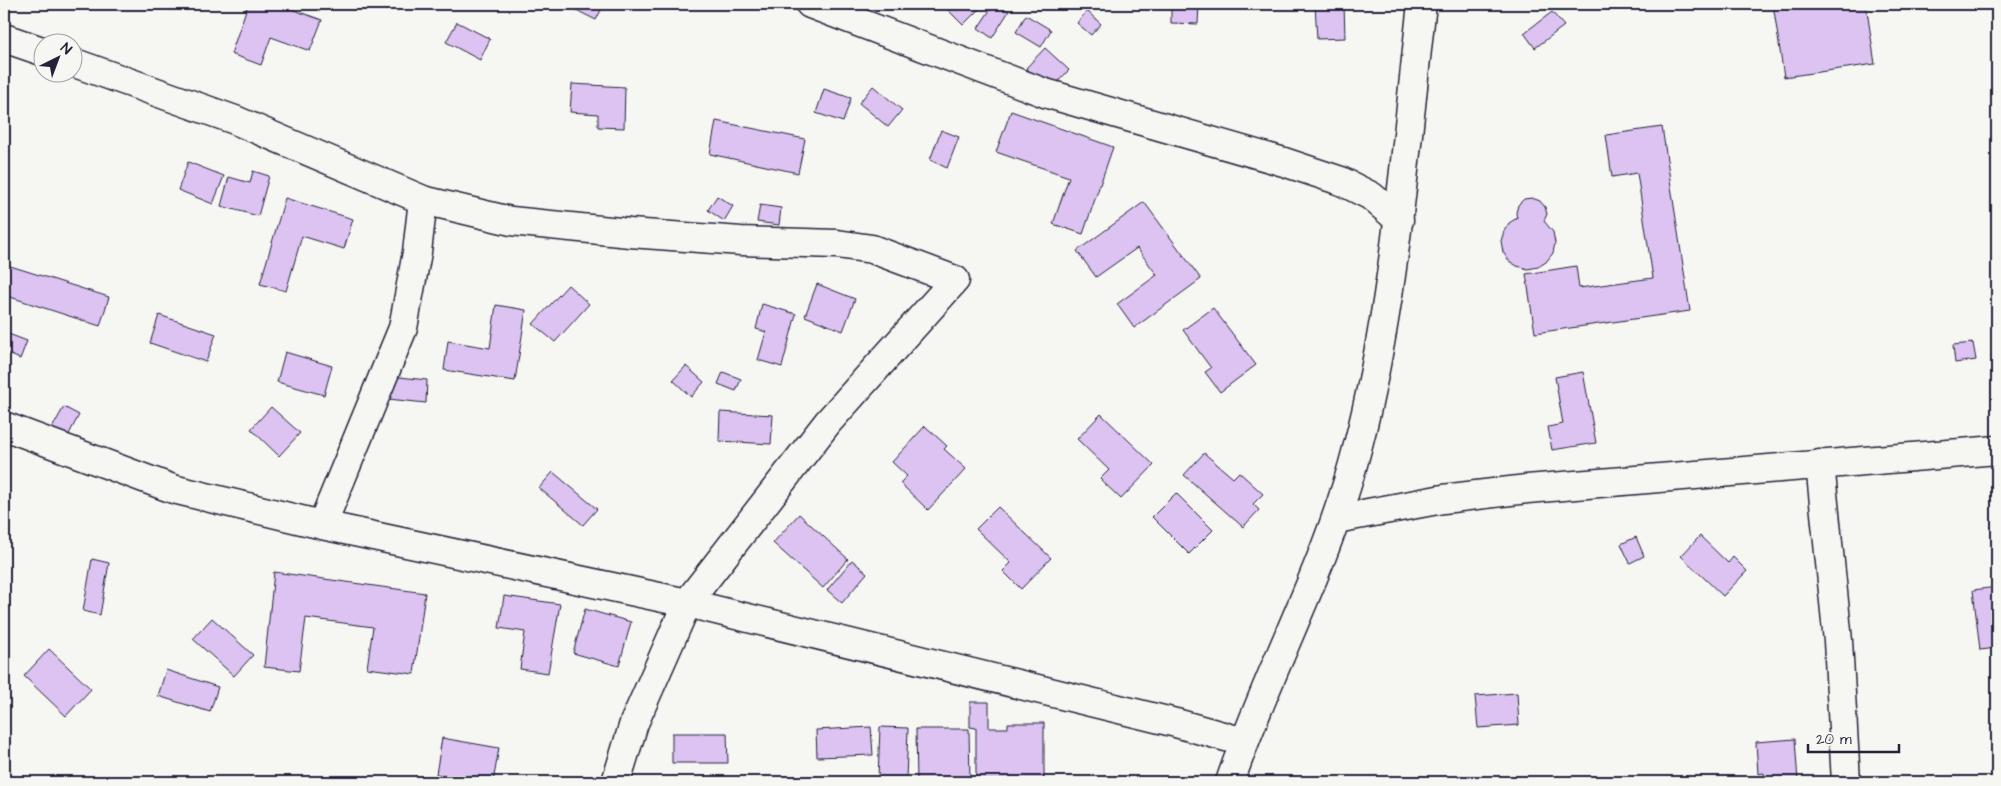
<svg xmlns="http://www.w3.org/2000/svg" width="2001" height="786" viewBox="0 0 2001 786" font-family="'Architects Daughter',sans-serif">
<rect width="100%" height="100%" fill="#f6f6f2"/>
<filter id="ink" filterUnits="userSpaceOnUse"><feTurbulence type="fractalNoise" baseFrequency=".02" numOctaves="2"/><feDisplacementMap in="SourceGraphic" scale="10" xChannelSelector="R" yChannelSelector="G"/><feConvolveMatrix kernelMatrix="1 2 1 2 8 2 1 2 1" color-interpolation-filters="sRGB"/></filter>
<g filter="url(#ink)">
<path fill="#dcc3f2" stroke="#22223b" d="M248,4H277L322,20L310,51L271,37L261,65L231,54Z
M564,4H604L596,20Z
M942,4H984L963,25Z
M994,4L1009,11L992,38L978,28Z
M1171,4H1199L1198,24L1171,23Z
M1315,4H1344L1345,38L1317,39Z
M1773,4H1866L1875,64L1784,77Z
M1992,4H1997V53H1994Z
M1087,11L1101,24L1091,35L1077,23Z
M1552,12L1564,26L1535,48L1524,33Z
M1026,15L1051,30L1041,47L1016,32Z
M457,22L490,39L480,60L446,42Z
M1045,48L1069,70L1050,90L1026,68Z
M572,84L625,87L624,128L598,127V114L570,112Z
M873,86L902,110L888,127L859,103Z
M824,89L851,98L843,122L816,113Z
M1011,111L1113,147L1083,234L1053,224L1069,177L996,152Z
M716,121L805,139L798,173L710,154Z
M1662,127L1690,311L1535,333L1526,274L1576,266L1579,288L1653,278L1637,173L1612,177L1606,135Z
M941,130L959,137L947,168L930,160Z
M188,162L224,176L213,204L178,190Z
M4,163L8,164L4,179Z
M253,171L269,176L258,216L221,206L229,177L250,183Z
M717,196L733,206L724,221L708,210Z
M285,198L353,219L344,249L302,236L286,291L260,284Z
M1532,198L1540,201L1545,207L1547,214L1544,221L1553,232L1555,243L1553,253L1546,262L1538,267L1528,269L1517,266L1509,261L1503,252L1501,241L1504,231L1509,223L1517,218L1516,213L1518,205L1524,199Z
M1144,202L1201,279L1134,328L1117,304L1157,275L1137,248L1096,277L1077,251Z
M760,205L781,208L779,225L757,222Z
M4,264L109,297L100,326L4,295Z
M817,284L855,299L843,331L805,316Z
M568,285L589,304L555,342L533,324Z
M762,304L796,314L782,367L758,360L766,332L756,329Z
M496,305L526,310L515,381L444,370L448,341L490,348Z
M1213,308L1256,365L1220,392L1205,372L1211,368L1183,330Z
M159,315L216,334L206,362L150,343Z
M6,333L27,341L20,359L4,352Z
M1973,343L1976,360L1955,363L1953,345Z
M285,352L332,366L324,395L277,382Z
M686,366L704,382L691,397L673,380Z
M723,372L741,379L736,391L718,384Z
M1583,372L1596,443L1552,450L1548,427L1563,424L1555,377Z
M390,376L427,380L426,403L388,399Z
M64,407L79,415L68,436L52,428Z
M271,407L300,433L279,456L251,429Z
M720,412L773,415L771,444L719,441Z
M1101,414L1154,465L1121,499L1100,479L1109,470L1077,439Z
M925,426L947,446L944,449L966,469L928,510L900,483L907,476L892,462Z
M1204,453L1233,478L1239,472L1263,494L1253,504L1259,510L1243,527L1184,475Z
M553,472L597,509L583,525L539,488Z
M1176,493L1213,530L1189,554L1152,517Z
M998,507L1051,558L1021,589L1003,571L1011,563L976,529Z
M799,514L848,559L823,588L773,543Z
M1700,536L1728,563L1733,557L1747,571L1723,596L1681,556Z
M1636,537L1644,556L1630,563L1621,544Z
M92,559L109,563L100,615L83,611Z
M852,560L867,573L842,603L827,590Z
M274,572L425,593L414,674L367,668L373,627L306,618L299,671L264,667Z
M1997,587V648L1980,650L1973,590Z
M504,596L560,604L548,673L520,669L525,632L499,628Z
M585,609L631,622L619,666L573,653Z
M212,618L253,655L234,676L193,639Z
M49,649L91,689L66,716L24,676Z
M166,670L218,687L210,712L158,696Z
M1517,693L1519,725L1478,728L1475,696Z
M970,702H989V728H1008V723H1044V782H976V728L970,727Z
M871,727L873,755L817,757L816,730Z
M880,727L908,728L906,780L878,779Z
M916,729H969L970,782H917Z
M672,733H727L728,763H672Z
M442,738L499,748L493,782L436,774Z
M1795,739L1798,782H1765L1764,773L1758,774L1756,742Z"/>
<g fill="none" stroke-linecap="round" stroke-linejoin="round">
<g stroke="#22223b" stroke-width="31">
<path id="street" d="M810,4L1045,93L1284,162L1341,181L1371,196L1399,220
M4,38L42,51
M72,62L235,120L423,200L511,221L630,233L741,241L837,244L872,249L955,280L828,422L687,603L634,723L616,782
M4,426L173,489L322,525L687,603L1176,723L1244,742
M1820,464L1838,641L1846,782
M1336,519L1443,499L1527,489L1997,450
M322,525L403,328L417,252L423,200
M1230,782C1268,670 1328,564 1357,449C1395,304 1405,152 1422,4"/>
</g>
<use href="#street" stroke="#f6f6f2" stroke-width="28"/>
</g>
</g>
<rect width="2001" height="786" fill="none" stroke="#f6f6f2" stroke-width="20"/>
<rect x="10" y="10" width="1981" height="766" fill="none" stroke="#22223b" stroke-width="2" filter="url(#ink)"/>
<g transform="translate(58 58) rotate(42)"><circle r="24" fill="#f6f6f2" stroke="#a1a1a9"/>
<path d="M0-4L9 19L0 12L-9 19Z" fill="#22223b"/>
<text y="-8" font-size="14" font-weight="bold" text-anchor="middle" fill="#22223b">N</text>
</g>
<path d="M1808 744v8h91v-8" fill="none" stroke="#22223b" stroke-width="2.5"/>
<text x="1816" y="744" font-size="15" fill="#22223b" stroke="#f6f6f2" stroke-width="4" paint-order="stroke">20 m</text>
</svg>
